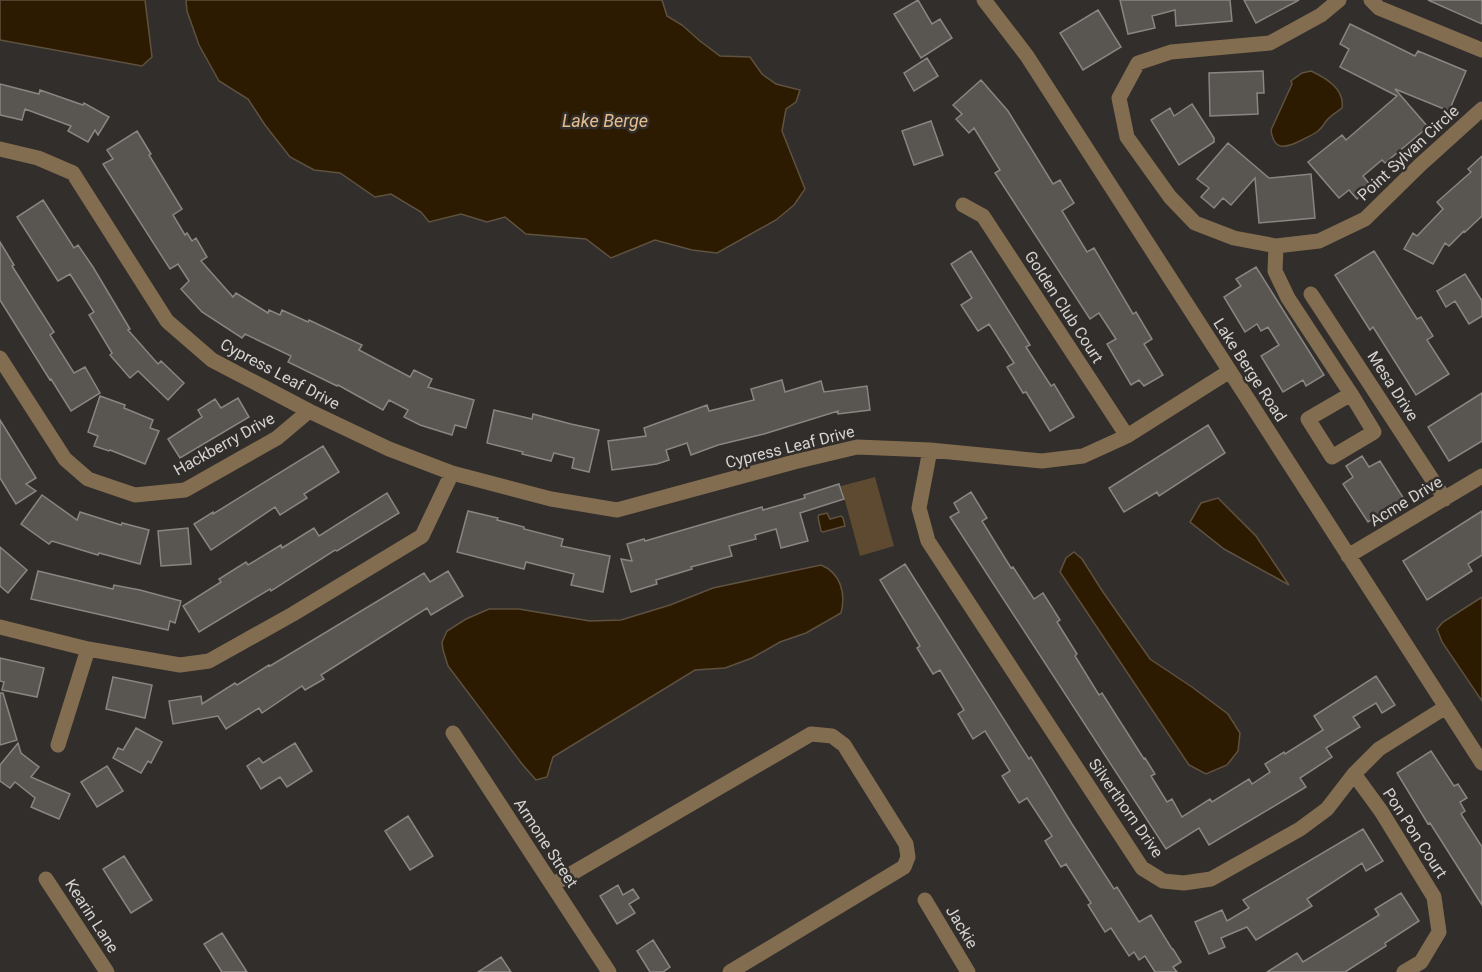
<svg xmlns="http://www.w3.org/2000/svg" width="1482" height="972" viewBox="0 0 1482 972" font-family="Roboto,sans-serif">
<rect width="100%" height="100%" fill="#312e2b"/>
<path fill="#5d4a31" d="M875,477L894,546L860,556L841,486Z"/>
<path fill="#2d1b00" stroke="#5f523f" stroke-width="1.5" d="M0,0H145L152,57L142,66L0,40Z
M186,0H662L667,16L682,25L700,41L720,56L750,57L762,74L776,84L800,90L796,102L786,109L782,131L805,189L794,205L776,220L717,253L692,250L655,240L611,258L586,239L526,234L505,217L487,222L461,214L429,222L421,212L391,194L375,197L340,173L314,170L290,157L265,125L248,99L219,81L199,45L187,11Z
M1311,71C1326,78 1345,89 1342,108C1337,112 1331,115 1327,120C1324,124 1322,128 1318,131C1313,135 1307,137 1302,140C1286,148 1274,152 1271,130L1292,84L1291,81L1302,73Z
M1218,498L1256,536L1289,585L1224,549L1190,522L1201,503Z
M827,513L830,519L841,516L843,518L845,526L823,532L821,531L818,517L819,515Z
M1074,552L1082,559L1103,592L1150,659L1192,687L1228,714L1240,733L1238,751L1227,765L1206,774L1189,765L1060,572L1066,558Z
M821,565C841,573 846,594 841,613L806,633L780,642L752,658L725,668L695,670L553,757L547,777L536,780L522,764L448,666L443,650L442,642L447,631L466,619L489,609H519L590,621L621,620L670,605L713,588Z
M1482,597V701L1442,642L1437,629L1443,622Z"/>
<path fill="#595652" stroke="#898682" stroke-width="1.5" d="M918,0L932,24L940,19L952,38L921,58L894,14Z
M1120,0H1230L1232,21L1176,26L1175,10L1152,16L1155,28L1128,34Z
M1244,0H1299L1256,23Z
M1428,0H1482V24Z
M1098,10L1121,47L1083,70L1060,33Z
M1350,24L1415,56L1418,51L1466,71L1449,111L1395,89L1428,127L1385,163L1382,160L1363,176L1371,186L1357,199L1349,190L1339,198L1308,162L1342,135L1346,140L1397,96L1340,67L1349,49L1340,44Z
M927,58L938,76L914,91L904,73Z
M1263,71L1264,93H1257L1258,114L1210,116L1209,73Z
M981,80L1008,111L1053,184L1060,180L1074,203L1062,211L1087,252L1094,248L1133,314L1136,312L1152,339L1144,344L1163,375L1144,386L1139,380L1131,385L1107,344L1116,339L1099,313L1090,319L995,173L1000,170L974,128L969,133L956,119L962,114L953,105Z
M0,84L39,94L40,90L83,105L84,103L109,117L98,135L95,130L88,142L68,131L71,126L25,109L22,120L0,115Z
M1192,104L1214,138V142L1179,165L1151,120L1170,108L1174,116Z
M931,121L943,155L914,165L902,131Z
M137,131L151,154L149,155L182,209L173,215L185,235L187,233L192,241L196,238L207,257L201,261L233,297L236,293L268,313L269,310L280,315L282,310L308,322L309,320L362,345L359,350L410,377L414,370L432,379L428,387L474,400L466,428L455,425L452,435L420,425L404,417L408,410L389,400L383,410L338,385L337,386L288,362L291,356L245,334L242,338L202,312L181,289L189,281L178,264L170,269L103,164L113,159L107,150Z
M1228,143L1269,178L1311,174L1315,218L1259,223L1255,178L1231,205L1223,198L1214,208L1201,197L1209,188L1197,179Z
M1482,156V216L1465,232L1464,231L1449,246L1445,243L1433,264L1404,249L1413,233L1417,236L1443,209L1437,202L1471,172L1468,169Z
M43,200L74,248L78,245L93,267L130,329L128,330L158,364L161,361L184,383L168,400L138,371L130,378L110,355L112,353L89,315L94,312L70,274L58,281L17,217Z
M0,242L14,265L12,266L54,332L50,335L74,373L85,367L100,393L71,411L51,379L50,380L0,300Z
M971,251L1030,345L1026,347L1051,386L1054,384L1074,417L1050,431L1026,392L1023,393L1007,367L1014,363L989,324L978,331L961,305L972,298L951,264Z
M1374,251L1417,319L1421,317L1433,336L1427,340L1449,374L1416,395L1373,327L1370,330L1335,275Z
M1256,267L1324,375L1306,386L1303,380L1283,392L1261,356L1279,345L1268,327L1261,331L1257,324L1245,332L1224,297L1241,286L1236,279Z
M1465,274L1482,301V316L1469,324L1455,301L1446,307L1437,291Z
M782,380L785,392L821,381L824,392L867,386L870,410L838,414V411L764,434L718,445L691,455L687,443L666,450L669,460L657,464L612,470L608,441L646,436L644,428L707,405L709,411L754,400L751,389Z
M1482,393V441L1449,461L1428,427Z
M100,396L125,405L124,408L153,420L150,428L159,431L145,464L110,450L109,451L94,446L98,436L88,432Z
M238,398L249,417L180,458L168,439L202,417L198,410L215,399L221,408Z
M494,410L532,419L533,414L571,424L599,430L589,472L572,468L574,458L554,453L551,461L522,454L523,452L487,443Z
M0,420L36,478L26,484L36,491L16,504L0,478Z
M1208,425L1225,453L1159,496L1157,492L1124,512L1109,488Z
M323,446L339,472L304,494L307,498L280,515L275,507L211,550L194,524L213,512V514Z
M1362,456L1369,467L1380,461L1404,499L1368,522L1343,484L1353,477L1346,466Z
M839,484L844,499L800,513L808,541L781,548L776,529L755,535L756,539L729,546L732,556L691,567L692,569L656,580L657,584L631,592L621,559L632,561L627,544L644,539L645,541L762,507L763,510L805,498L804,495Z
M971,492L987,518L982,521L1011,568L1013,567L1034,599L1043,593L1060,620L1057,622L1077,654L1075,656L1099,695L1102,693L1144,759L1145,758L1155,774L1151,776L1167,802L1172,799L1182,817L1210,799L1212,802L1249,779L1252,784L1270,772L1265,764L1284,752L1285,754L1323,730L1314,716L1376,676L1395,705L1382,713L1376,703L1353,717L1360,727L1326,748L1332,757L1300,778L1306,787L1209,845L1199,828L1166,849L950,517L959,512L954,503Z
M387,493L399,513L337,551L335,550L271,591L270,589L199,632L183,606L221,582L219,579L246,562L248,565L281,545L282,548L314,528L319,536Z
M42,495L77,520L80,512L121,525L122,523L149,530L140,564L99,553L98,555L52,541L49,544L21,524Z
M468,511L498,518L497,520L524,527V529L563,539L561,546L610,556L603,592L571,585L574,574L526,562L524,569L457,552Z
M1482,511V555L1468,564L1472,571L1427,600L1403,561Z
M188,528L191,564L161,566L158,531Z
M0,547L27,570L8,593L0,586Z
M905,564L1029,759L1031,757L1072,824L1114,889L1117,887L1139,922L1151,915L1172,949H1173L1181,962L1173,967L1177,972H1155L1145,956L1139,960L1134,952L1129,956L1111,928L1105,932L1088,905L1091,903L1066,864L1061,867L1045,841L1052,836L1027,798L1019,803L1002,776L1010,771L985,731L973,739L958,714L964,710L940,670L933,674L917,648L920,646L880,580Z
M38,571L113,589L114,585L140,590L181,601L175,623L170,621L168,630L31,599Z
M448,571L463,596L431,615L427,608L321,675L324,679L305,690L302,686L262,713L259,708L226,729L218,716L173,724L169,701L201,696L202,704L235,683L237,685L269,665L270,666L424,573L430,582Z
M0,658L44,668L37,697L2,690L4,682L0,681Z
M113,677L152,685L145,718L106,709Z
M0,693H3L17,740L0,745Z
M136,728L162,742L151,763L148,761L141,773L113,758L118,748L123,750Z
M18,743L21,753L39,767L31,777L70,794L59,819L31,807L35,798L15,782L10,788L0,781V765Z
M295,743L312,771L287,787L280,777L261,789L247,766L259,758L263,763Z
M1431,751L1454,786L1458,784L1467,798L1460,802L1465,811L1461,814L1482,847V905L1430,823L1428,824L1397,773Z
M107,766L123,791L97,807L81,782Z
M408,816L433,856L410,870L385,831Z
M1363,829L1383,861L1366,871L1362,863L1307,899L1312,906L1256,940L1247,927L1221,938L1225,947L1209,954L1195,922L1222,910L1227,921L1249,908L1243,900Z
M124,856L152,900L131,913L103,869Z
M618,885L623,895L633,889L639,898L629,904L635,913L617,924L600,896Z
M1401,893L1419,921L1385,943L1386,946L1345,972H1267L1297,953L1303,962L1379,915L1375,909Z
M222,933L247,972H222L204,944Z
M653,940L670,967L663,972H650L637,951Z
M501,957L511,972H478Z"/>
<g fill="none" stroke-linecap="round" stroke-linejoin="round">
<path stroke="#836d51" stroke-width="15" d="M984,0L1027,56L1482,763
M1339,0L1321,15L1270,43L1171,52L1138,63L1119,98L1127,137L1170,197L1195,223L1234,238L1276,246L1319,241L1365,219L1420,165L1482,109
M1371,0L1379,8L1482,50
M0,149L38,158L73,173L167,321L212,360L309,411L389,449L452,473L551,499L617,510L794,462L857,447L930,450L1042,461L1083,456L1127,436L1230,371
M963,205L983,216L1127,436
M1276,246L1275,271L1288,298L1351,394L1308,419L1332,457L1374,432L1351,394
M1311,294L1445,499
M0,358L65,459L88,479L135,495L185,490L277,438L309,411
M930,450L919,508L928,541L1142,868L1163,881L1184,883L1211,879L1300,829L1327,809L1354,774L1379,749L1446,707
M1348,556L1482,476
M0,627L88,649L180,665L209,661L293,614L422,536L452,473
M453,733L609,972
M58,745L88,649
M1354,774L1381,811L1434,897L1439,932L1421,962L1404,972
M46,879L107,972
M552,885L811,734L832,736L844,745L906,844L908,857L904,867L730,972
M925,900L968,972"/>
</g>
<g text-anchor="middle" dominant-baseline="central" stroke-width="5" stroke-linejoin="round" paint-order="stroke">
<g font-size="16" fill="#d5d3d1" stroke="#312e2b">
<text transform="translate(1408 153) rotate(-43)">Point Sylvan Circle</text>
<text transform="translate(1064 307) rotate(57)">Golden Club Court</text>
<text transform="translate(1250 370) rotate(57)">Lake Berge Road</text>
<text transform="translate(280 374) rotate(28)">Cypress Leaf Drive</text>
<text transform="translate(1393 386) rotate(57)">Mesa Drive</text>
<text transform="translate(224 444) rotate(-29)">Hackberry Drive</text>
<text transform="translate(790 447) rotate(-14)">Cypress Leaf Drive</text>
<text transform="translate(1406 501) rotate(-31)">Acme Drive</text>
<text transform="translate(1126 808) rotate(55)">Silverthorn Drive</text>
<text transform="translate(1415 833) rotate(57)">Pon Pon Court</text>
<text transform="translate(546 843) rotate(57)">Armone Street</text>
<text transform="translate(92 916) rotate(57)">Kearin Lane</text>
<text transform="translate(962 927) rotate(59)">Jackie</text>
</g>
<g font-size="18" font-style="italic" fill="#e5bd8a" stroke="#312e2b">
<text x="605" y="120">Lake Berge</text>
</g>
</g>
</svg>
